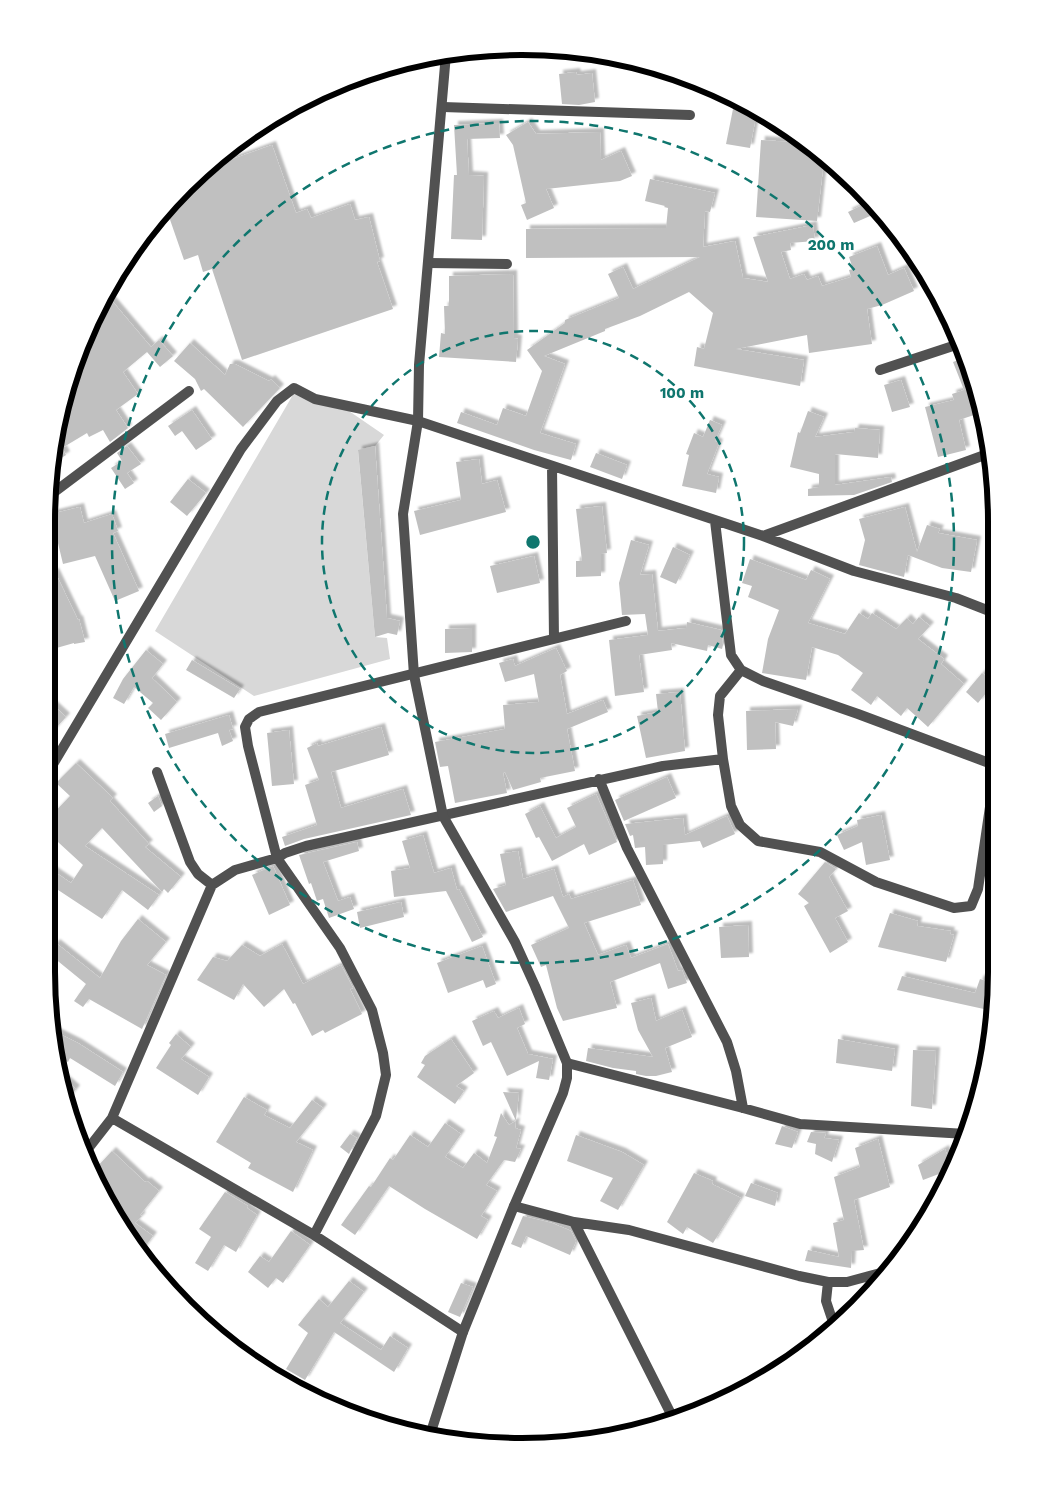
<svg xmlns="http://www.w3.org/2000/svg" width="1043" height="1493" viewBox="0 0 1043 1493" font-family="'Work Sans',sans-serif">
<defs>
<filter id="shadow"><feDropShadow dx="4" dy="-4" stdDeviation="1" flood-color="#0004"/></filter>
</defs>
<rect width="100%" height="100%" fill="#fff"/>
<path fill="#d8d8d8" d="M294,393L349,411L384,435L375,446L358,451L375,637L387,638L390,659L254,696L155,631Z"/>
<path fill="#c0c0c0" filter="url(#shadow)" d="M576,72L577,75L592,73L595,102L579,105L562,104L559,74Z
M735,99L757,111L750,148L726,144Z
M528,122L536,134L600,132L601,160L621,151L632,176L620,181L546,189L554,208L527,220L521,205L526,203L513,145L506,135Z
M499,123L500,138L467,139L469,175L484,176L482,240L451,239L454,175H457L454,125Z
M761,140L806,143L837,168H823L817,221L756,217Z
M272,145L296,213L307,209L311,218L350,204L355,220L369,217L380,261L377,262L393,309L242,360L212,269L203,272L198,255L184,260L167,211L186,185L207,168Z
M650,179L715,193L710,212L705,211L703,247L735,241L743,278L768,282L753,237L813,225L815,241L790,243L791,250L781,252L790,279L804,274L807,280L818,276L822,286L851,277L849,270L853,269L849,257L877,246L888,275L904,268L914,291L882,305L867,309L872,344L809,353L807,335L736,349L804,360L800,386L694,366L697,347L704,349L713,313L689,292L640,316L605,329V331L544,356L565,364L540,433L576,444L571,460L534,450L457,423L461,412L497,425L503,408L526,416L542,371L527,350L565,323V320L619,298L608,274L623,267L633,289L700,257L526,258V229L666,228L668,208L664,207L665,206L645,201Z
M869,202L877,213L854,223L848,212Z
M513,274L514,338L518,339L516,362L439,357L441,333L445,334L444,306H449V276Z
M107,295L151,347L159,340L173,356L160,367L147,352L123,372L138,394L116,410L128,428L110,442L103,430L89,437L87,433L62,448L66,455L52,464L55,429L95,311Z
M948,313L957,338L949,340L938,319Z
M190,343L225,375L230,364H235L269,381L271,379L280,388L243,427L204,389L201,391L195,379L174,361Z
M964,358L981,411H979L980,413L959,420L966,450L938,457L925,407L954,400L952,394L964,390L953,362Z
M901,380L910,407L892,412L884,385Z
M192,410L212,439L196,450L182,431L175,436L168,426Z
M808,411L824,417L815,437L854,432L855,428L880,430L878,458L835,454V485L891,477L892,482L854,495L808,496V489L819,487V474L790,467L798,432L800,433Z
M710,420L722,425L715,441L719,443L707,474L719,477L716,493L682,486L689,455L686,454L694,433L703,437Z
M127,446L141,464L127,473L134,483L125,489L111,468L122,461L117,453Z
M375,446L387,618L400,621L397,635L388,633L375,637L358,450Z
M596,453L627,465L622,479L590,467Z
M479,459L482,484L497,480L506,512L420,535L414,511L461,500L456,462Z
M188,479L206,493L187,516L170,502Z
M602,506L607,553L601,554V576L576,577V561H582L576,509Z
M80,507L84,523L112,514L118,531L113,533L139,591L115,601L95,556L63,564L51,514Z
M905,507L917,552L927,525L940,529L938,533L977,540L971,572L942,568L908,555L904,577L859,565L865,540L859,519Z
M631,540L649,545L640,575L652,574L658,631L686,628L687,622L721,630L723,645L722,649L708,645L707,651L671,643L672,650L639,655L644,692L615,696L609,640L648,635L645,614L622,615L619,583Z
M673,547L690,555L676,584L660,577Z
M534,556L540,583L497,593L490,566Z
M750,559L806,580L811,570L830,579L808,623L845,634L859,613L868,619L872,613L896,629L907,618L913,624L919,617L930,626L918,639L944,659L941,664L964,684L928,727L907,708L901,716L877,696L871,705L851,690L863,673L838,655L812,647L806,680L762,673L768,639L779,610L748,597L752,586L742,583Z
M55,572L78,620L79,619L85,642L74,644V643L46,651V627L53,625L46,610V576Z
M472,628V652L445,653V629Z
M556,648L567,671L560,675L567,714L603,700L608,712L567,729L575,771L540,778L541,782L513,790L505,772L503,773L507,793L455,803L448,766L440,767L435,742L505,729L503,705L539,702L534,674L505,682L499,663L513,659L515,666Z
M146,650L163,664L152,678L177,702L161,720L148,708L153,703L134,687L124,704L113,698L123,679Z
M192,660L240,689L234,698L186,670Z
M982,673L994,683L978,703L966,692Z
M680,692L685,751L646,758L637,716L658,712L656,694Z
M52,704L66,717L46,739V710Z
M798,709L793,726L775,722L776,749L747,750L746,711Z
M229,715L233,729L229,730L233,741L222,746L218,733L169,748L165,734Z
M381,727L389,755L331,772L341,808L403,789L411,815L304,839L285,846L282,837L317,825L305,785L319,780L307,748L317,743L318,746Z
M289,730L294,784L272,786L267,733Z
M76,763L113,798L110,801L149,844L145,847L181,877L168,893L164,889L162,892L102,828L85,846L159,895L148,910L122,890L102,919L46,882V866L71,883L83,865L46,831V821L70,796L56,783Z
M667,777L676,798L624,821L615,800Z
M596,794L617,842L589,855L584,844L552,861L539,837L536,838L525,814L540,806L556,838L576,827L567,808Z
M158,796L162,806L154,812L148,803Z
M881,815L890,860L866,865L862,842L844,850L837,835L858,826L857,820Z
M727,816L735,834L703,848L700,841L663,845V864L646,865L645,847L635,848L633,835L630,836L625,824L683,818L685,835Z
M423,835L434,873L451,868L457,890L459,889L483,937L472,942L446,891L394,897L391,871L410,868L402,841Z
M357,842L359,851L323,862L338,901L350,897L354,909L329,918L323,899L317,901L311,883L309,884L299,855Z
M518,851L523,879L554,869L563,897L569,894L571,899L633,880L641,905L584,923L598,955L626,945L631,958L668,944L678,971L682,970L687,983L668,989L660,963L610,982L617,1008L563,1021L557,1008L546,965L541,967L531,945L569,928L553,896L506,912L493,889L506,885L500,854Z
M825,862L836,869L829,877L848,911L835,918L848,942L830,953L804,906L809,903L798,894Z
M273,866L290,905L269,915L252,875Z
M401,902L404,917L360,928L357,912Z
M890,913L918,921L917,926L951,931L950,934L954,935L946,962L878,947Z
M138,919L166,942L147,965L166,975L142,1029L89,999L83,1007L74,1001L86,984L48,953L56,943L100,978L121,941Z
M748,925L749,957L721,958L719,927Z
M282,944L303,984L341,965L353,988L350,989L362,1014L325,1033L323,1030L312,1036L295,1003L293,1004L284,989L264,1007L243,984L234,1000L197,980L213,957L227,961L242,945L260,956Z
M482,946L496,984L486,988L483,980L448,993L437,963Z
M902,976L975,993L980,979L996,984L993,1011L897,990Z
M651,998L656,1021L682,1010L692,1037L665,1048L672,1072L656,1076H646L636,1074V1071L613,1068L586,1061L588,1048L653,1057L638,1030L631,1003Z
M519,1008L525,1024L517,1028L528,1054L553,1059L549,1080L536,1078L539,1061L507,1076L491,1042L483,1046L472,1021L494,1011L498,1018Z
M54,1031L78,1043L123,1072L115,1086L70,1058L68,1062L58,1057Z
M176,1034L191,1047L181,1059L209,1077L198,1095L156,1068L171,1045L169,1043Z
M451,1039L474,1073L456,1086L464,1091L455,1104L417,1077L425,1065L421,1063L425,1056Z
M838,1039L895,1049L892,1071L836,1063Z
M913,1050L936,1051L932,1109L911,1106Z
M60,1075L76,1089L66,1102L63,1095Z
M503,1092L519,1093L515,1128L521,1130L516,1148L521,1149L515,1162L504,1160L486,1185L497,1191L481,1216L488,1220L477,1239L425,1209L389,1186L355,1235L341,1225L369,1186L371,1187L390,1158L393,1160L410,1135L428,1147L445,1123L461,1134L445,1157L463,1168L474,1153L487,1163L497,1137L494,1136L501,1113L509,1125L516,1121Z
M244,1097L267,1110L264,1115L290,1128L312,1100L323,1108L296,1142L313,1150L293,1192L248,1168L251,1163L216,1142Z
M782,1126L798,1132L792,1148L775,1144Z
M811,1132L826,1133L824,1138L839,1140L832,1162L815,1154L816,1144L807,1142Z
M350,1134L357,1138L349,1154L340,1147Z
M576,1135L622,1152L644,1165L618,1210L600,1201L613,1178L567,1161Z
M878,1139L890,1187L854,1200L864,1250L852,1251L851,1268L805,1261L808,1250L839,1257L833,1223L844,1220L834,1177L860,1167L855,1148Z
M945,1149L952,1169L923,1180L918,1165Z
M112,1151L145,1182L147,1181L159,1191L140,1215L142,1216L135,1223L153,1236L141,1252L126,1235L96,1168Z
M694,1173L713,1181L712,1184L741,1198L713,1243L687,1227L683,1234L667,1222Z
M751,1183L778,1193L775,1206L745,1196Z
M225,1192L248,1206L247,1208L257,1215L236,1252L224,1245L208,1271L195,1263L211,1237L199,1229Z
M523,1216L552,1223L571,1231L576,1241L570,1255L526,1236L521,1248L511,1244Z
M291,1231L310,1245L283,1283L276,1278L268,1288L248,1272L260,1256L269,1262Z
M349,1281L364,1292L340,1323L381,1350L390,1336L408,1348L394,1372L334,1332L305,1380L286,1369L308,1333L298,1325L319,1299L328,1307Z
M461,1283L473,1287L460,1317L448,1312Z"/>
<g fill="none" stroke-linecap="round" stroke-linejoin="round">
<path stroke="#515151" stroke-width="10" d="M443,107L690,115
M429,263L507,264
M880,370L959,344
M552,466L554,639
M49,496L189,391
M715,521L731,655L741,670L763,681L858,714L997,766
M763,536L990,453
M723,759L731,806L740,825L758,841L820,852L876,882L954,908L971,906L978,889L996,766
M157,772L190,862L198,874L212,885L235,870L277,858L248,746L245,727L249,719L259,712L626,621
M46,776L241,449L277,401L294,388L315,399L418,421L763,536L854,571L956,598L997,614
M599,779L627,848L727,1042L736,1071L743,1108
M567,1063L743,1108L800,1124L966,1134
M112,1118L314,1235L463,1332
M87,1150L112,1118L212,885
M514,1206L574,1222L629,1230L799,1276L828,1282H847L888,1271
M574,1222L673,1418
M314,1235L376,1116L386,1075L383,1053L372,1010L340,948L277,858L285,853L306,846L663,766L723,759L718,715L720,696L741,670
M828,1282L826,1301L834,1325"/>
<path stroke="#515151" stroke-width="10" d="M430,1435L463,1332L514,1206L563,1093L567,1078V1063L535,986L515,942L443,816L414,675L403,514L418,421L419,365L446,54"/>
</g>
<g fill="none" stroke="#0f766e" stroke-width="2.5" stroke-dasharray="9 6">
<circle cx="533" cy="542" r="211"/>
<circle cx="533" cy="542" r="421"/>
</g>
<path d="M0 0H1043V1493H0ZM521 55H522A466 466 0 0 1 988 521V972A466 466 0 0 1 522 1438H521A466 466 0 0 1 55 972V521A466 466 0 0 1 521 55Z" fill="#fff" fill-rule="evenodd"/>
<path fill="none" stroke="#000" stroke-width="6" d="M521 55H522A466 466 0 0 1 988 521V972A466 466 0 0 1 522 1438H521A466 466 0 0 1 55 972V521A466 466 0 0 1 521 55Z"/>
<circle cx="533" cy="542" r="8" fill="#0f766e" stroke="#fff" stroke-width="2.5"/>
<g font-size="15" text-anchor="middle" font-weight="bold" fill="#0f766e" stroke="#fff" stroke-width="4" stroke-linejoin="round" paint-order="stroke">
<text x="831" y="250">200 m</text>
<text x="682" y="398">100 m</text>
</g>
</svg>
